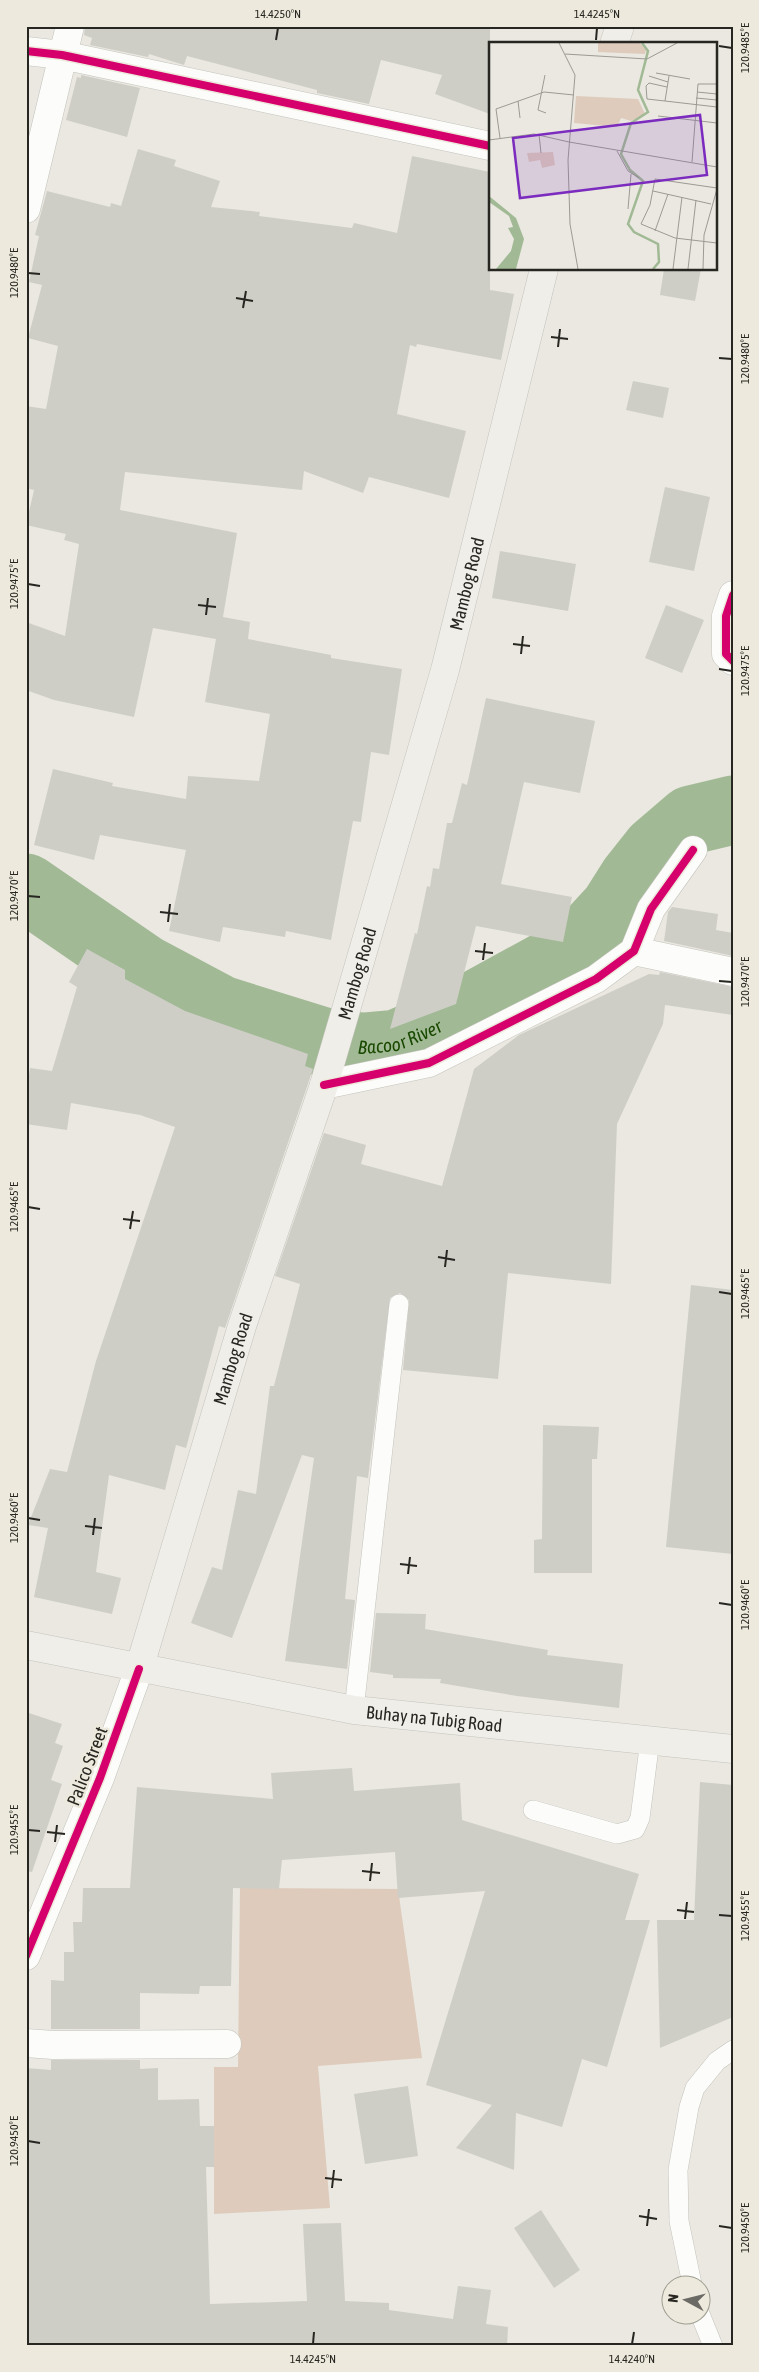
<svg xmlns="http://www.w3.org/2000/svg" width="759" height="2372" viewBox="0 0 759 2372" font-family="'Asap Condensed',sans-serif">
<rect width="100%" height="100%" fill="#eae8e0"/>
<path fill="#decbbc" d="M240,1888L398,1889L422,2058L318,2066L330,2208L214,2214V2067H238Z"/>
<g fill="none" stroke-linecap="round" stroke-linejoin="round">
<path stroke="#a1ba95" stroke-width="69" id="s1" d="M26,888L144,969L221,1010L330,1044L364,1047L397,1044L432,1029L576,950L614,909L633,879L656,850L691,820L733,810"/>
</g>
<path fill="#cecec7" d="M85,26H490V114L435,94L442,75L381,60L369,104L317,93V90L187,56L184,65L149,54L148,57L90,45L92,38L84,35Z
M81,75L140,88L127,137L66,120L77,77L81,78Z
M138,149L176,160L174,166L220,181L211,207L260,212L259,216L352,228L354,223L397,233L412,156L490,172V290L514,294L501,360L417,344L416,347L410,345L397,414L466,431L449,498L369,477L363,493L304,471L302,490L125,472L120,510L237,533L223,617L250,622L248,639L331,655V658L402,669L389,755L371,752L361,822L353,821L331,940L286,931L285,937L223,927L220,942L169,931L186,850L100,835L94,860L34,845L53,769L113,783L112,786L186,799L188,776L259,781L270,714L205,702L216,639L153,628L134,717L54,700L26,690V622L65,636L79,544L64,540L66,534L26,525L34,490L26,488V406L46,409L58,346L28,338L42,285L29,282L39,236L35,235L47,191L110,207L111,203L121,206Z
M664,269H701L695,301L660,295Z
M633,381L669,388L663,418L626,410Z
M665,487L710,497L694,571L649,562Z
M500,551L576,564L568,611L492,598Z
M666,605L704,620L682,673L645,658Z
M486,698L595,721L580,793L524,782L501,884L572,897L563,942L476,926L456,1004L390,1029L415,933L417,934L427,886L430,887L433,868L439,869L447,823H452L462,783L467,785Z
M672,907L718,914L716,930L733,933V956L664,941L668,912Z
M87,949L125,970V979L185,1011L308,1054L305,1066L313,1069L225,1328L219,1326L186,1448L176,1445L165,1490L109,1475L96,1572L121,1578L112,1614L34,1597L48,1528L28,1525L50,1469L67,1472L96,1361L175,1127L140,1115L71,1103L67,1130L26,1124V1094L30,1068L52,1071L77,987L69,982Z
M660,972L733,987V1015L665,1005L663,1024L617,1124L611,1284L508,1273L498,1379L403,1370L409,1300L400,1293L390,1298L368,1478L357,1476L345,1599L355,1600L347,1669L285,1661L314,1458L302,1455L232,1638L191,1623L212,1567L222,1570L238,1490L256,1494L270,1386H274L300,1284L275,1276L324,1133L366,1145L361,1164L442,1186L474,1069L519,1035L649,974L659,975Z
M691,1285L733,1290V1554L666,1547Z
M543,1425L599,1427L597,1459H592V1573H534V1540L542,1539Z
M376,1613L426,1614L425,1629L548,1650L547,1655L623,1664L619,1708L517,1696L440,1683L441,1679L393,1678V1675L370,1672Z
M26,1712L62,1724L55,1743L63,1746L51,1780L62,1784L32,1872L26,1871Z
M352,1768L354,1791L460,1783L462,1820L639,1874L625,1920H650L607,2067L582,2059L562,2127L516,2113L514,2170L456,2148L492,2105L426,2085L485,1891L398,1898L395,1852L282,1860L279,1889L233,1888L231,1986H200L199,1994L140,1993V2029H51V1980L64,1981V1952H74L73,1922H82L83,1888H130L137,1787L273,1799L271,1773Z
M700,1782L733,1785V2017L660,2048L657,1920H694Z
M51,2060H140V2069L158,2068V2100L199,2099L200,2126H214V2167H206L210,2304L307,2301L303,2224L341,2223L345,2301L389,2303V2310L453,2319L458,2286L491,2290L486,2324L508,2327L507,2346H26V2068L51,2070Z
M408,2086L418,2156L365,2164L354,2094Z
M541,2210L580,2270L554,2288L514,2228Z"/>
<g fill="none" stroke-linecap="round" stroke-linejoin="round">
<g stroke="#c4c3bd" stroke-width="20">
<path id="service" d="M354,1710L399,1304
M533,1810L617,1834L635,1829L640,1818L650,1740
M692,2284L679,2221L678,2170L689,2107L695,2088L717,2061L733,2050
M700,2314L713,2346"/>
</g>
<g stroke="#c4c3bd" stroke-width="29">
<path id="minor" d="M26,51L62,55L490,146
M26,209L70,26
M733,595L726,616V654L733,661
M634,951L733,972
M324,1085L429,1063L596,979L634,951L651,909L693,850
M26,2043L53,2045L227,2044"/>
</g>
<g stroke="#c4c3bd" stroke-width="29">
<path id="tertiary" d="M26,1956L100,1778L139,1669"/>
</g>
<g stroke="#c4c3bd" stroke-width="29">
<g id="secondary">
<path d="M614,44L620,26"/>
<path id="s2" d="M26,1645L354,1710L733,1749"/>
<path id="s3" d="M139,1669L242,1326L324,1085L445,670L544,269"/>
</g>
</g>
<use href="#service" stroke="#fcfcfa" stroke-width="19"/>
<use href="#minor" stroke="#fcfcfa" stroke-width="28"/>
<use href="#tertiary" stroke="#fcfcfa" stroke-width="28"/>
<use href="#secondary" stroke="#f0eee8" stroke-width="28"/>
<g stroke="#edeadd" stroke-width="11">
<path id="cycleway" d="M26,51L62,55L490,146
M733,595L726,616V654L733,661
M324,1085L429,1063L596,979L634,951L651,909L693,850
M26,1956L100,1778L139,1669"/>
</g>
<use href="#cycleway" stroke="#d6006c" stroke-width="8"/>
</g>
<path fill="none" stroke="#272621" stroke-width="2" d="M276,40L278,28M596,40L597,28M719,46L732,48M28,273L40,274M236,298L253,301M243,308L246,291M551,337L568,339M558,347L560,329M719,358L732,359M28,584L40,586M198,605L216,607M206,615L208,598M513,644L530,646M521,654L523,636M719,669L732,671M28,896L40,897M160,912L178,914M168,922L170,904M475,951L493,953M483,960L485,943M719,981L732,982M28,1207L40,1209M123,1219L140,1221M130,1229L133,1211M438,1257L455,1260M445,1267L447,1250M719,1292L732,1294M28,1518L40,1520M85,1526L102,1528M93,1535L95,1518M400,1564L417,1566M408,1574L410,1557M719,1603L732,1605M28,1830L40,1831M47,1832L65,1834M55,1842L57,1825M362,1871L380,1873M370,1881L372,1863M677,1910L694,1912M719,1915L732,1916M685,1919L687,1902M28,2141L40,2143M325,2178L342,2180M332,2188L334,2170M639,2216L657,2219M647,2226L649,2209M719,2226L732,2228M313,2344L314,2332M632,2344L634,2332"/>
<g text-anchor="middle" dominant-baseline="central" stroke-width="5" stroke-linejoin="round" paint-order="stroke">
<g font-size="18" fill="#272621" stroke="#edeadd">
<text stroke="none"><textPath href="#s3" startOffset="1134">Mambog Road</textPath></text>
<text stroke="none"><textPath href="#s3" startOffset="729">Mambog Road</textPath></text>
<text stroke="none"><textPath href="#s3" startOffset="324">Mambog Road</textPath></text>
<text stroke="none"><textPath href="#s2" startOffset="415">Buhay na Tubig Road</textPath></text>
<text transform="translate(87 1766) rotate(-69)">Palico Street</text>
</g>
<g font-size="19" font-style="italic" fill="#194800" stroke="#edeadd">
<text stroke="none"><textPath href="#s1" startOffset="416">Bacoor River</textPath></text>
</g>
</g>
<g transform="translate(489 42)">
<rect width="228" height="228" fill="#eae8e0"/>
<path d="M109,1H151L157,8L156,12L109,10ZM87,54L149,57L156,72L142,79L132,76L128,85L85,81ZM64,110L66,123L53,126L51,118L40,120L38,111Z" fill="#decbbc"/>
<path d="M0,154L27,176L35,197L27,227H7L22,209L25,197L19,186L24,185L20,174L0,160Z" fill="#a1ba95"/>
<path fill="none" stroke="#a1ba95" stroke-width="2.5" d="M153,1L159,9L149,48L159,70L142,81L132,112L141,128L154,139L139,182L145,190L169,202L170,220L164,227"/>
<path fill="none" stroke="#9c9a94" stroke-width="1" d="M70,1L86,33L79,118L81,182L89,227M76,12L158,17L188,1M167,31L201,37M56,33L49,68L57,71M160,34L179,40M180,34L176,59L228,65M208,50L228,52M207,56L228,58M29,59L31,76M176,59L158,57L157,44L160,41L178,45M169,74L228,81M50,92L52,111M11,96L7,67L55,50L85,53M0,98L45,92L80,100M80,100L228,125M128,109L139,129L150,136M203,120L209,42H228M228,146L166,137L161,163L152,182L186,196L228,201M164,149L222,162M139,167L142,132M166,189L179,152M184,227L193,155M199,227L207,158M214,227L215,193L228,147"/>
<path fill="#7b2cbf" fill-opacity="0.15" stroke="#7b2cbf" stroke-width="2.5" d="M211,73L218,133L31,156L24,96Z"/>
<rect width="228" height="228" fill="none" stroke="#272621" stroke-width="2.5"/>
</g>
<rect width="759" height="2372" fill="none" stroke="#edeadd" stroke-width="55"/>
<g transform="translate(686 2300) rotate(277)"><circle r="24" fill="#edeadd" stroke="#9e9c92"/>
<path d="M0-4L9 19L0 12L-9 19Z" fill="#6b6a64"/>
<text y="-8" font-size="14" font-weight="bold" text-anchor="middle" fill="#272621">N</text>
</g>
<rect x="28" y="28" width="704" height="2316" fill="none" stroke="#272621" stroke-width="2"/>
<g font-size="12" text-anchor="middle" fill="#272621">
<text x="278" y="18">14.4250°N</text>
<text x="597" y="18">14.4245°N</text>
<text transform="translate(745 48) rotate(-90)" y="4">120.9485°E</text>
<text transform="translate(14 273) rotate(-90)" y="4">120.9480°E</text>
<text transform="translate(745 359) rotate(-90)" y="4">120.9480°E</text>
<text transform="translate(14 584) rotate(-90)" y="4">120.9475°E</text>
<text transform="translate(745 671) rotate(-90)" y="4">120.9475°E</text>
<text transform="translate(14 896) rotate(-90)" y="4">120.9470°E</text>
<text transform="translate(745 982) rotate(-90)" y="4">120.9470°E</text>
<text transform="translate(14 1207) rotate(-90)" y="4">120.9465°E</text>
<text transform="translate(745 1294) rotate(-90)" y="4">120.9465°E</text>
<text transform="translate(14 1518) rotate(-90)" y="4">120.9460°E</text>
<text transform="translate(745 1605) rotate(-90)" y="4">120.9460°E</text>
<text transform="translate(14 1830) rotate(-90)" y="4">120.9455°E</text>
<text transform="translate(745 1916) rotate(-90)" y="4">120.9455°E</text>
<text transform="translate(14 2141) rotate(-90)" y="4">120.9450°E</text>
<text transform="translate(745 2228) rotate(-90)" y="4">120.9450°E</text>
<text x="313" y="2363">14.4245°N</text>
<text x="632" y="2363">14.4240°N</text>
</g>
</svg>
